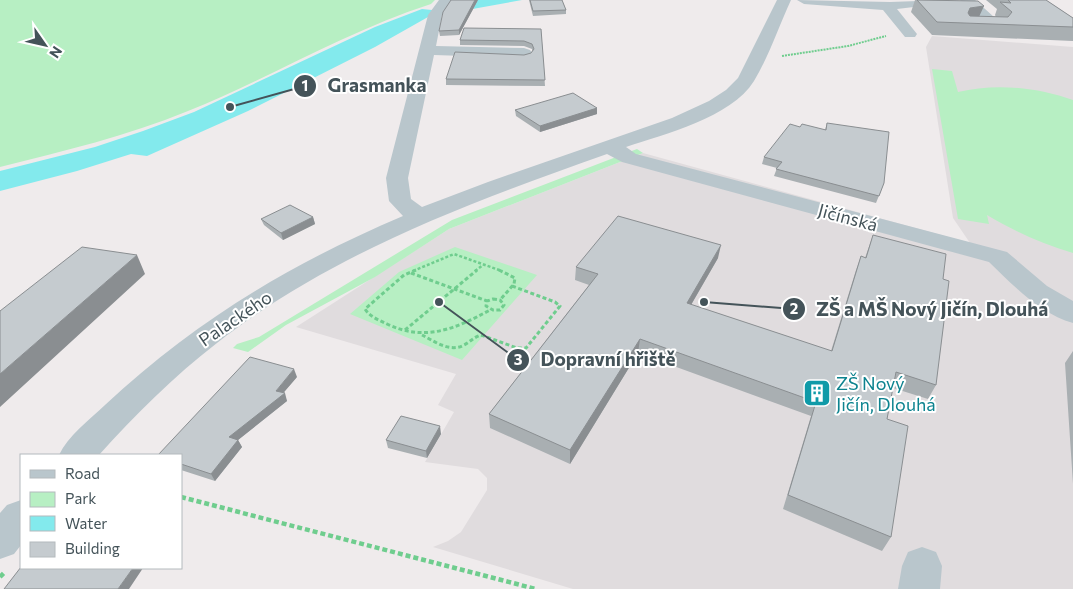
<svg xmlns="http://www.w3.org/2000/svg" width="1073" height="589" viewBox="0 0 1073 589" font-family="Commissioner,sans-serif">
<rect width="100%" height="100%" fill="#efebec"/>
<path fill="#e0dcde" d="M932,36L1073,47V589H573L433,547L448,541L461,532L487,490V478L478,469L425,462L454,412L438,405L456,374L296,327L449,229L643,153L970,243L953,218L926,47Z"/>
<path fill="#b7efc3" d="M0,0H435L431,4C347,31 270,78 188,111C127,136 64,151 0,167Z
M932,69L952,71L958,92C995,83 1036,87 1073,100V253C1042,244 1014,231 987,215L989,224L958,219Z
M637,149L643,153L449,229L375,277L286,325L248,352L233,348L237,344L259,337L452,220Z
M455,247L537,275L462,360L350,314L399,272Z"/>
<path fill="#83eaed" d="M476,0H522L428,17L375,47L248,111L147,156L131,154L77,171L0,191V171L95,147L143,131L194,112L375,27L422,9L432,10Z"/>
<g fill="none" stroke-linecap="round" stroke-linejoin="round">
<path stroke="#6fcd8e" stroke-width="2" stroke-dasharray="2 1" stroke-linecap="butt" d="M782,56L848,46L886,36"/>
<path stroke="#6fcd8e" stroke-width="2.5" stroke-dasharray="3 2" stroke-linecap="butt" d="M413,271L454,254L502,271
M475,271L483,265"/>
<path stroke="#6fcd8e" stroke-width="3" stroke-dasharray="4 2.5" stroke-linecap="butt" d="M416,270L404,275L365,309C370,317 379,320 387,324C425,342 455,329 490,310
M499,270L515,278L514,284L500,300
M411,273L487,301
M493,299L500,300L504,305L500,310H493L486,306L487,301Z
M405,330L477,270
M422,335C434,341 450,353 464,345C470,342 474,337 481,335L517,348H526L560,306L555,302L512,286"/>
<path stroke="#6fcd8e" stroke-width="4.5" stroke-dasharray="5 3" stroke-linecap="butt" d="M181,497L536,589
M0,577L5,572"/>
<path fill="#b9c6cc" fill-rule="evenodd" d="M439,0H453L442,15L436,46L524,48L530,50L532,53L530,56L524,58L434,55L408,178L411,199L422,207L488,182L672,118L709,101L726,90L738,78L777,0H791C779,26 769,56 754,81C731,118 664,134 626,147L636,154L1007,252L1047,286L1073,301V323C1040,314 1013,285 989,262L622,162L607,154C471,202 332,253 217,343C174,376 135,415 99,455H59C68,436 89,420 105,405C195,321 290,264 403,216L389,201L386,178L428,15Z
M797,0L890,2L946,0L939,4L897,9L917,34L915,37H905L883,10L804,4Z
M960,0H975L1004,26L1002,29L970,28L968,25L970,22L983,21Z
M21,500V545L14,554L0,559V513L7,505Z
M922,547L936,552L942,566L940,589H898L902,566L908,552Z"/>
</g>
<path fill="#a9afb2" d="M478,0L459,35L440,36L439,31Z
M529,0H562L566,10V14L533,16Z
M915,0H948L980,16L996,17L995,15L997,9L986,0H1046L1073,18V41L932,35L911,12Z
M541,29L545,86L446,85V79L531,53L532,51V49L524,46L460,45V40Z
M597,108V114L540,132L516,116L515,110Z
M827,123L884,183L876,203L774,176L777,168L762,164L764,157L800,127L825,130Z
M313,217L315,224L283,240L264,225L261,219Z
M873,235L943,279L936,385L928,399L893,388L887,419L891,537L882,551L783,509L811,416L638,353L570,464L490,428L489,414L589,285L575,280L576,267L718,258L691,305L831,351L856,270L861,256L865,258Z
M1073,351V484L1065,363Z
M297,377L283,393L287,401L238,440L242,447L215,481L181,470V455Z
M441,434L427,458L388,448L386,440Z"/>
<path fill="#8a8e91" d="M475,0H478L459,35V30Z
M984,6L978,19L964,21L970,8Z
M597,108V114L540,132V126Z
M313,217L315,224L283,240L281,233Z
M721,245L718,258L684,317L687,303Z
M137,255L145,274L0,407V374Z
M640,339L638,353L570,464V450Z
M294,369L297,377L279,398L276,391Z
M285,393L287,401L233,444L229,437Z
M440,426L441,434L427,458L426,451Z
M238,440L242,447L215,481L211,474Z
M133,568H143L129,589H118Z"/>
<path fill="#c5cbcf" stroke="#8a8e91" d="M451,0H475L459,30L439,31L443,12Z
M530,0H562L566,10L533,11Z
M917,0L978,1L984,6L970,8L968,13L970,16L1008,17L1012,12L1000,2L1011,3L1008,0H1046L1073,18V27L937,22Z
M464,28L541,29L545,80L446,79L455,52L524,55L531,53L534,49L532,44L524,41L460,40Z
M573,93L597,108L540,126L515,110Z
M827,123L889,132L884,183L879,196L776,169L782,162L764,157L790,124L800,127L802,124L826,130Z
M290,205L313,217L281,233L261,219Z
M618,216L721,245L687,303L832,351L861,256L866,258L873,235L946,254L943,279L949,281L936,385L896,372L887,419L908,426L891,537L788,495L816,402L640,339L570,450L489,414L598,274L576,267Z
M82,247L137,255L0,374V311Z
M250,357L294,369L276,391L285,393L229,437L238,440L211,474L181,464V455H158Z
M401,416L440,426L426,451L386,440Z
M21,567V568H133L118,589H4Z"/>
<defs>
<g id="building-square" transform="scale(1.4375)"><rect x="-9" y="-9" width="18" height="18" rx="4" fill="#0f9aa8" stroke="#fff"/><path d="M-4-6H4V6H1V3H-1V6H-4ZM-2.5-4.3h1.7v1.8h-1.7ZM.8-4.3h1.7v1.8H.8ZM-2.5-1h1.7V.8h-1.7ZM.8-1h1.7V.8H.8Z" fill="#fff"/></g>
</defs>
<g fill-rule="evenodd">
<use href="#building-square" x="817" y="393"/>
</g>
<g text-anchor="middle" dominant-baseline="central" stroke-width="4" stroke-linejoin="round" paint-order="stroke">
<g font-size="18" fill="#445359" stroke="#fff">
<text transform="translate(848 217) rotate(15)">Jičínská</text>
<text transform="translate(235 318) rotate(-34)">Palackého</text>
</g>
<g font-size="18" fill="#0d838f" stroke="#fff" text-anchor="start">
<text x="836" y="383">ZŠ Nový<tspan x="836" dy="21">Jičín, Dlouhá</tspan></text>
</g>
</g>
<path fill="none" stroke="#445359" stroke-width="2" d="M230 107L305 86M704 302L794 309M439 302L518 360"/>
<g fill="#445359" stroke="#fff" stroke-width="2">
<circle cx="230" cy="107" r="5"/>
<circle cx="704" cy="302" r="5"/>
<circle cx="439" cy="302" r="5"/>
<circle cx="305" cy="86" r="12"/>
<circle cx="794" cy="309" r="12"/>
<circle cx="518" cy="360" r="12"/>
</g>
<g font-size="15" text-anchor="middle" font-weight="bold" fill="#fff">
<text x="305" y="91">1</text>
<text x="794" y="314">2</text>
<text x="518" y="365">3</text>
</g>
<g font-size="19" text-anchor="middle" font-weight="bold" fill="#445359" stroke="#fff" stroke-width="4" stroke-linejoin="round" paint-order="stroke">
<text x="377" y="92">Grasmanka</text>
<text x="932" y="316">ZŠ a MŠ Nový Jičín, Dlouhá</text>
<text x="608" y="366">Dopravní hřiště</text>
</g>
<rect x="20" y="454" width="162" height="115" fill="#ffffff" stroke="#b4babd"/>
<rect x="30" y="470" width="25" height="8" fill="#b9c6cc" stroke="#b4babd"/>
<text x="65" y="479" font-size="15" fill="#445359">Road</text>
<rect x="30" y="492" width="25" height="15" fill="#b7efc3" stroke="#b4babd"/>
<text x="65" y="504" font-size="15" fill="#445359">Park</text>
<rect x="30" y="516" width="25" height="15" fill="#83eaed" stroke="#b4babd"/>
<text x="65" y="529" font-size="15" fill="#445359">Water</text>
<rect x="30" y="542" width="25" height="15" fill="#c5cbcf" stroke="#b4babd"/>
<text x="65" y="554" font-size="15" fill="#445359">Building</text>
<g transform="translate(45 45) rotate(124)" stroke="#ffffff" stroke-width="4" paint-order="stroke">
<path d="M0-4L9 19L0 12L-9 19Z" fill="#445359"/>
<text y="-8" font-size="14" font-weight="bold" text-anchor="middle" fill="#445359">N</text>
</g>
</svg>
